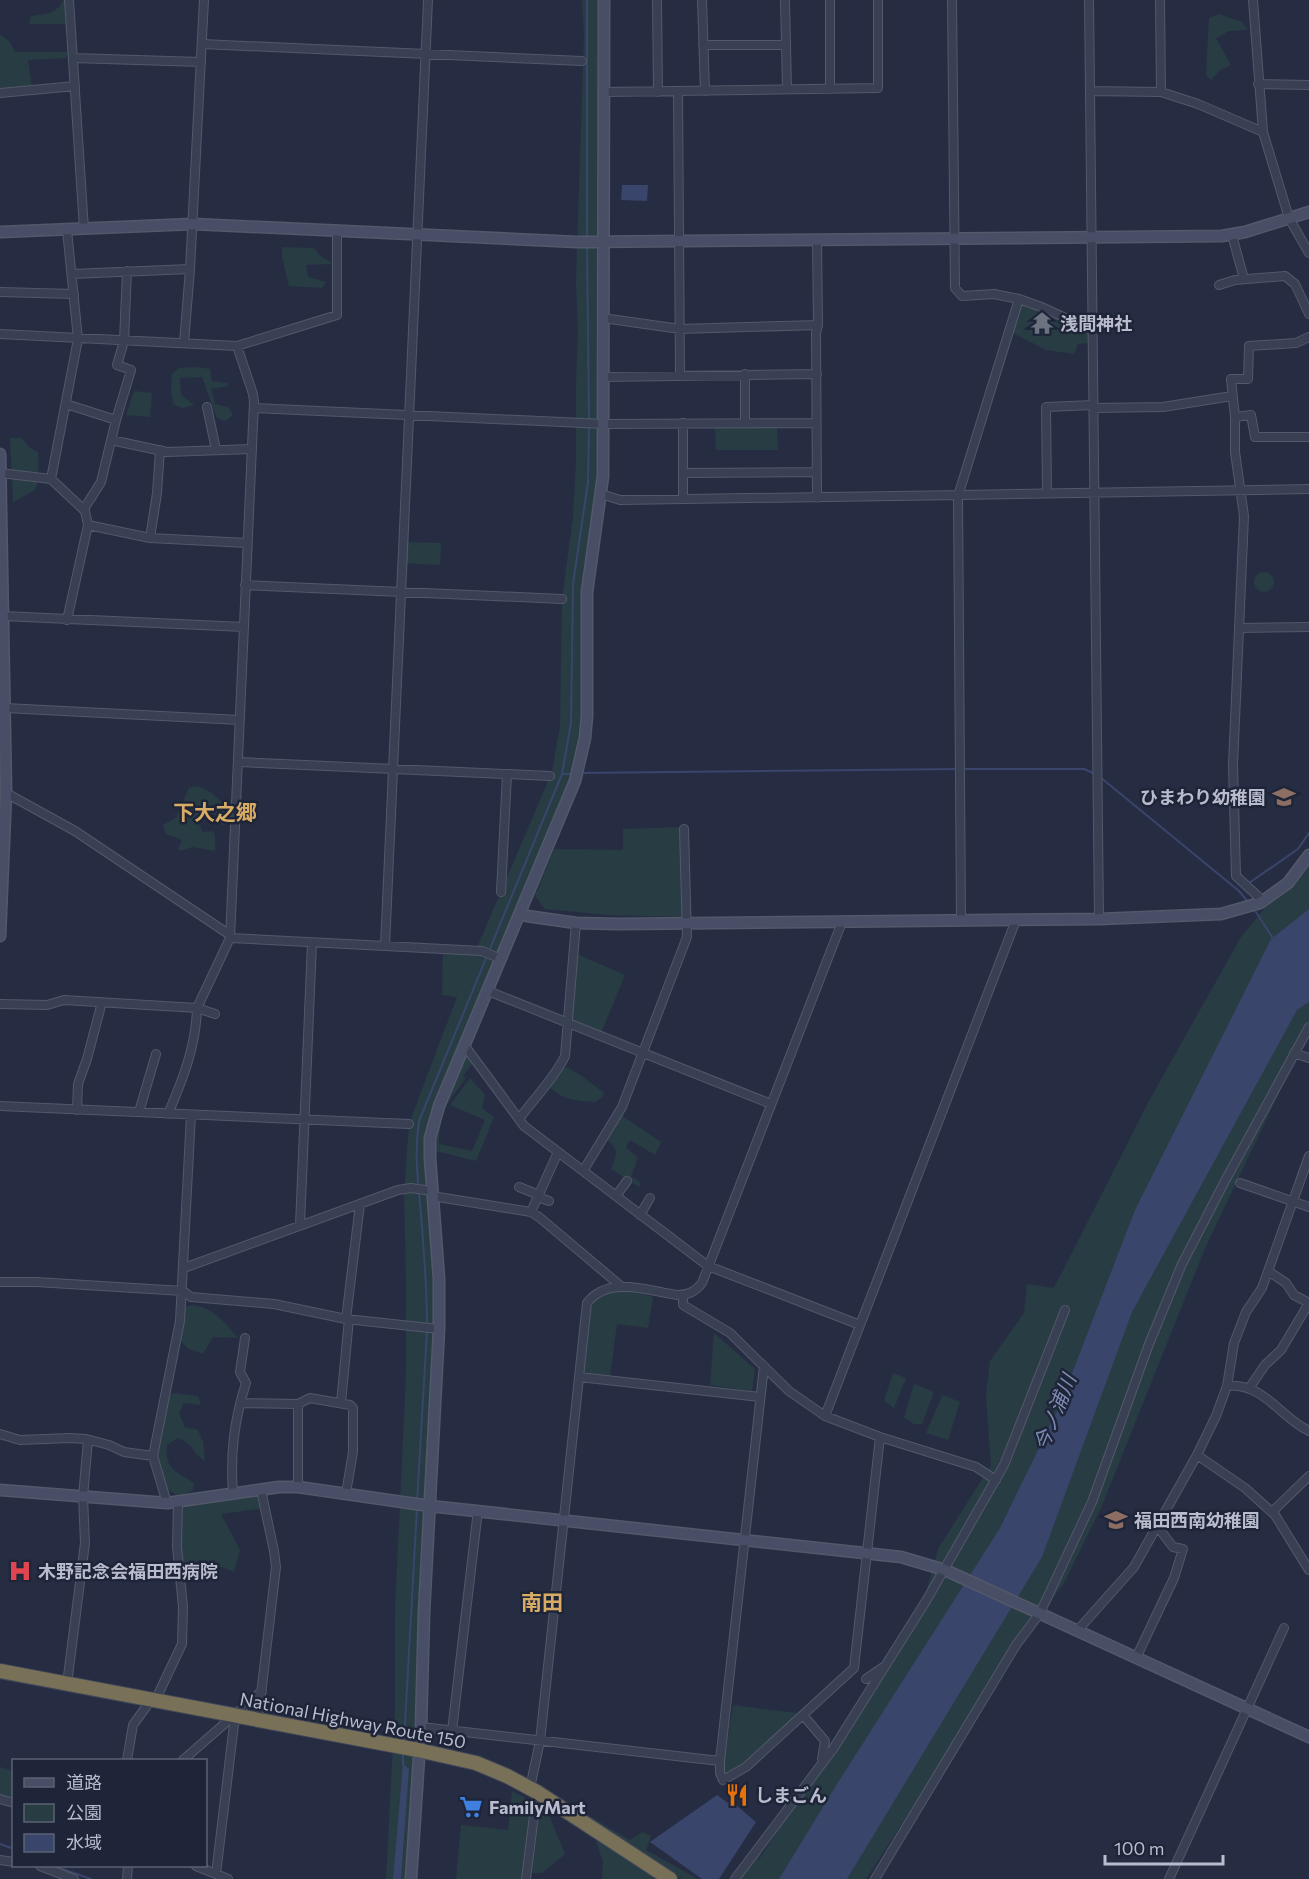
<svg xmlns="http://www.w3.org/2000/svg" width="1309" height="1879" viewBox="0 0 1309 1879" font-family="Commissioner,'Noto Sans JP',sans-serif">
<rect width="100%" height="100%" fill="#262d43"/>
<path fill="#283c44" d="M63,0H73C69,10 69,15 74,24H29L31,16C44,14 58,14 63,0Z
M582,0H605L601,491L583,591V746L465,1055L473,1063L463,1076L466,1078C461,1085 456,1091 451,1098C442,1111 439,1129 439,1144L472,1151L485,1120L450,1105L470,1078L485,1095L482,1108L494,1117L476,1161L436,1151L437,1128L430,1143L436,1305L411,1879H386L395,1707V1611L406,1374V1280L404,1194L409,1124L457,997L442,995L443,949L476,950L552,772L560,726L562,599L573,517L576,462V384L578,331L576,282L584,35Z
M1219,14L1242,22L1248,30L1229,31L1216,38L1231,65L1220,70L1211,80L1206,76L1209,18Z
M0,34L10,42L15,52H68L66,58L28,60L32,86L0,89Z
M282,247L314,248L319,255L333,264L306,265L308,277L326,282L322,288L289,286L282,256Z
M1019,299L1090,329V343L1078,344L1074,354L1046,350L1013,333L1011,323Z
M197,367L210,369L212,381L227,383L228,386L211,389L215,404L228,407L233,415L226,421L217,418L202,377L180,378L181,395L194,405L182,408L173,404L171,390L172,374L179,368Z
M134,391L152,393L150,417L126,415Z
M777,426L778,450H716L715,427Z
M10,438H21L30,448L38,452L39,478L35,490L13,502Z
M404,542L441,543L440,565L402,563Z
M1254 582a10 10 0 1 1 20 0a10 10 0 1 1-20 0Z
M197,786C214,790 220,805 236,811L235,819L224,825C216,821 215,811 208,806L203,807C198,817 197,823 203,832L213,831L215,835V851L192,847L181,851L178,849L182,840L166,834L163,825L176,818L189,788Z
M681,827L682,917L608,915L545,909L535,896L554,849L623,850V829Z
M1309,853V1030L1206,1246L1101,1508L1065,1581L980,1704L866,1879H730L743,1868L767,1838L758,1861L922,1607L938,1549L991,1465L986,1396L990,1361L1024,1313L1027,1284L1054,1288L1150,1099L1241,937L1264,909L1271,896Z
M577,954L625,975L601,1033L567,1022Z
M566,1067L579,1074L604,1093L603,1096L596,1102C581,1102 557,1099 549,1085L559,1068Z
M621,1115L661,1142L655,1155L630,1140L626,1147L638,1158L631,1176L641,1183L639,1187L611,1169C617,1153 620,1150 606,1139Z
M605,1289H620L653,1297L648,1328L617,1324L610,1376L579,1373L587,1303Z
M192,1305C214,1308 225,1322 238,1338L213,1337L203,1354L189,1349L177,1338L181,1308Z
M714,1333L755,1369L752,1391L710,1385Z
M893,1373L906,1378L894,1408L884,1401Z
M914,1384L934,1392L922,1424H914L904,1418Z
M173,1393L198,1396L201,1405L184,1403L179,1413L185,1427L198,1430L203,1442L205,1461C190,1452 195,1444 178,1438L167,1445C164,1469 177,1472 194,1483L193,1490L186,1494L176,1495L161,1484L153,1456L164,1402Z
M942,1396H946L960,1402L948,1440L926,1433Z
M261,1490L265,1508L221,1514L240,1550L234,1572L211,1563L199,1560L190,1566L189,1581L180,1575L181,1501Z
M733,1705L797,1713L755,1759L722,1777Z
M0,1767L13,1771V1798L0,1794Z
M512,1791L531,1801L521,1879H456L461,1825L508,1830Z
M570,1805L630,1840L643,1832L651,1836L646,1850L698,1879H681Z
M540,1807L549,1815L565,1854L542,1873H532Z
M596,1841L620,1851L656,1879H602L603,1862Z"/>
<path fill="#39456a" d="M622,185H648L647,201L621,200Z
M1309,909V1002L1297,1010L1132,1312L1042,1557L847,1879H779L837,1784L1000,1528L1059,1407L1135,1210L1271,939Z
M403,1764L409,1769L401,1879H393Z
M717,1795L728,1803L730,1800L756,1822L719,1879H702L650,1842Z"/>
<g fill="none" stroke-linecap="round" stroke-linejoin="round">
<path stroke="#39456a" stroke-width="2" d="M587,0V237
M587,246L589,420
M963,769H1084L1095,774
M579,773L958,769
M562,774H574
M1100,777L1239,891L1249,903
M1249,883L1298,849L1309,833
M1254,909L1274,940
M427,1325C427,1288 424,1251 421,1214C418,1181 414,1154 419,1121L562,774L571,723L573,584L588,482L589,426
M417,1502L427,1331
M404,1742L417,1508
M403,1765V1753
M0,1844L14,1849
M54,1866L91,1879"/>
<g stroke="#53586a" stroke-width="10">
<path id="street" d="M69,0L84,229
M657,0L658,92
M702,0L705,91
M785,0L787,89
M830,0V89
M952,0L955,288L962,296L994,294L1019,299L958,496L961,920
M1089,0L1099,919
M1160,0L1161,92
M1253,0L1263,132L1289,218L1309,253
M202,44L582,61
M703,45H786
M73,58L201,62
M1258,84L1309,85
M678,91L680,375
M1091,91L1161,92L1198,104L1263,132
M604,92L878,88V0
M0,93L75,86
M1232,235L1244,279
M817,240L818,325L816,333L817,498
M190,269L204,0
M72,274L190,269L184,343
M1219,285L1235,280L1285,276L1295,284L1309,314
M0,292L74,294
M1019,299L1044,308L1093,331
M603,318L680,329L818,325
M0,334L237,346L337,315V231
M745,374V423
M604,377L817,374
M66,404L116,420
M207,407L216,450
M254,408L604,424L815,423
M1093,408L1163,407L1232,396
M1235,417L1251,415L1255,437H1309
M683,423V499
M111,440L167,452L252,449
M0,473L51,479L85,511L88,525L67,620
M683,473L817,472
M51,479L78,339L67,230
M1047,492L1046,407L1093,405
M601,494L620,500C850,498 1079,492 1309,489
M84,509L101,482L116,420L131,370L117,365L124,341L127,271
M88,525L150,538L247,543
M150,538L157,493L160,450
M245,585L562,599
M3,616L244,627
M1239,628L1309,627
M5,708L240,720
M238,762L550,776
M6,793L75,831L230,935
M501,892L507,774
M1263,901L1236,876L1233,765L1244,516L1235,452V417L1231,379H1248L1249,346L1296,343L1309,337
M230,938L482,951L501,959
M385,946L428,0
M488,991L771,1104
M0,1004L47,1005L64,1000L197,1008L230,938L254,402L253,394L237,346
M465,1046L524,1126L708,1266L860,1325
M1294,1053L1309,1058
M0,1106L409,1124
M77,1110L78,1084L87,1059L102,1002
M139,1112L156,1054
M168,1114C183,1079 196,1046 197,1008L215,1014
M519,1119C533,1100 556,1076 565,1056L576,923
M583,1171L622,1107L687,937L684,829
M1240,1183L1309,1207
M519,1187L539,1195
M432,1196L531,1212L539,1217L622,1287
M616,1196L627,1181
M538,1197L549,1201
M531,1212L558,1152
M640,1215L650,1198
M300,1225L312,943
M184,1268L398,1190L411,1188L432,1191
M0,1282H36L183,1291L191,1297L274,1304L346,1319L439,1329
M683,1295V1305L730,1333L789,1391L825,1416L880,1437L976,1467L996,1480
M346,1319L360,1204
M764,1366L720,1761V1773L723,1780L746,1767L854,1668L880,1437
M579,1377L760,1397
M1227,1386L1234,1343L1246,1312L1262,1288L1309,1156
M1250,1387L1265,1365L1281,1350L1309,1303L1294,1295L1286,1283L1268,1271
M240,1403L298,1404V1487
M341,1403L349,1319
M298,1404L310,1398L350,1405L353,1408V1452L346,1493
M825,1416L1016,920
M0,1434L20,1440L69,1438L86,1439L109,1445L124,1452L153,1456L167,1503
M1197,1455L1245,1488L1275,1515L1309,1570
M153,1456L180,1321L191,1115
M233,1494C230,1454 234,1421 246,1383L240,1372L245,1338
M1272,1512L1309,1476
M1077,1631L1134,1567L1197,1455L1216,1416L1227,1386C1263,1382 1280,1417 1309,1431
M1136,1658L1174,1578L1183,1549L1173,1547L1157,1526
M866,1679L885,1666
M67,1684L85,1543L83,1497L88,1440
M155,1701L182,1644L183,1607L177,1547L178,1501
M803,1715L825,1741L822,1759
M258,1720L276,1567L274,1551L261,1490
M421,1727L720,1761
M452,1731L478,1510
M127,1760L133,1725L151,1700
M183,1760L262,1691
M530,1788L540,1741L587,1303C608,1275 648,1291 677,1295C688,1295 695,1292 702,1283L842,922
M0,1799L14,1803
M0,1860L14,1862
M40,1866L74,1879
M196,1866L228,1879
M216,1874L235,1716
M127,1879L128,1866
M526,1879L537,1792
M735,1879L833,1749L926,1601L1004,1465L1065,1310
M875,1879L1016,1645L1040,1613L1092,1502L1149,1344L1182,1264L1225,1181L1309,1027
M1169,1879L1284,1628"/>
</g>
<g stroke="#53586a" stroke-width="13">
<path id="secondary" d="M0,232L193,224L577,242L1222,236L1245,232L1309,212
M0,454L6,793L0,936
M520,913L527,916L576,923L618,924L1099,919L1221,914L1260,903L1288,883L1309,855
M0,1490L167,1503L279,1487H298L430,1506L901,1557L945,1570L1309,1737
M411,1879L421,1727L424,1613L439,1329V1279L430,1158V1138L439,1106L575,781L585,738L587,716V592L603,476L604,0"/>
</g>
<g stroke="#42485a" stroke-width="16">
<path id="highway" d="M0,1671L418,1750L476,1763L507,1776L537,1792L670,1879"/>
</g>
<use href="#street" stroke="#3a4053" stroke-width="8"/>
<use href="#secondary" stroke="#484e66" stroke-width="10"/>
<use href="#highway" stroke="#797157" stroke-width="14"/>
</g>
<defs>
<g id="temple-bare" transform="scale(1.8)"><path d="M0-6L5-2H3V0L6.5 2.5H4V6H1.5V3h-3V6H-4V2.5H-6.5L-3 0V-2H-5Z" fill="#6b7280" stroke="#1f2538" stroke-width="2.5" paint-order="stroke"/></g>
<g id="school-bare" transform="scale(1.8)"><path d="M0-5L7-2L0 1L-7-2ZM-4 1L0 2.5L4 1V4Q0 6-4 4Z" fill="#8d6e63" stroke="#1f2538" stroke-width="2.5" paint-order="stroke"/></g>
<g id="hospital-bare" transform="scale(1.8)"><path d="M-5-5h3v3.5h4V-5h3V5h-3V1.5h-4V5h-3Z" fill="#e0444e" stroke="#1f2538" stroke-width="2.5" paint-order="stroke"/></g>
<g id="restaurant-bare" transform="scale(1.8)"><path d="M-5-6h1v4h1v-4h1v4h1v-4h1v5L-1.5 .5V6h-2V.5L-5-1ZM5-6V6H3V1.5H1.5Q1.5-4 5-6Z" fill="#e8710a" stroke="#1f2538" stroke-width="2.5" paint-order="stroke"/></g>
<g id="supermarket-bare" transform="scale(1.8)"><path d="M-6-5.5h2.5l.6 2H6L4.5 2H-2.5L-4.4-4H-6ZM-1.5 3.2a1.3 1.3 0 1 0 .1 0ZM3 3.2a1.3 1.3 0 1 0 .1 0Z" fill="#3f7fe0" stroke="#1f2538" stroke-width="2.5" paint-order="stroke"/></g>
</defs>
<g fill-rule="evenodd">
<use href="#temple-bare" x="1042" y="323"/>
<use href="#school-bare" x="1284" y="797"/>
<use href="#school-bare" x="1116" y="1520"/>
<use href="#hospital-bare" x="20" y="1571"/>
<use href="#restaurant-bare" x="737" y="1795"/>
<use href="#supermarket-bare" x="471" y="1807"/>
</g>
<g text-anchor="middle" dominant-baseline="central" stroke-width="5" stroke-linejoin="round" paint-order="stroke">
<g font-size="18" font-weight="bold" fill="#b8bccd" stroke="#1f2538" text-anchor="start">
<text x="1060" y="323">浅間神社</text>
<text x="1266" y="797" text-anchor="end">ひまわり幼稚園</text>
<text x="1134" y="1520">福田西南幼稚園</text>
<text x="38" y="1571">木野記念会福田西病院</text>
<text x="755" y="1795">しまごん</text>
<text x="489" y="1807">FamilyMart</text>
</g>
<g font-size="18" fill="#b8bccd" stroke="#1f2538">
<text transform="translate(353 1720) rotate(11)">National Highway Route 150</text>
</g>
<g font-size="20" font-style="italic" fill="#7e8cb4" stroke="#1f2538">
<text transform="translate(1054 1412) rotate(-68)">今ノ浦川</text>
</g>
<g font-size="21" font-weight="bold" fill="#d9ac66" stroke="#1f2538">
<text x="215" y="811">下大之郷</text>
<text x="542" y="1601">南田</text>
</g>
</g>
<rect x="12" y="1759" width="195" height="108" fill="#1f2538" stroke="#5c6174" stroke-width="1.5"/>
<rect x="24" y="1778" width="30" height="9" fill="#484e66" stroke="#5c6174" stroke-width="1.5"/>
<text x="66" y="1789" font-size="18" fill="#b8bccd">道路</text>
<rect x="24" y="1804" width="30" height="18" fill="#283c44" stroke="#5c6174" stroke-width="1.5"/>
<text x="66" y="1819" font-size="18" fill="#b8bccd">公園</text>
<rect x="24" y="1834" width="30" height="18" fill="#39456a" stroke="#5c6174" stroke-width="1.5"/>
<text x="66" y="1849" font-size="18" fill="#b8bccd">水域</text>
<path d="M1105 1855v9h118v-9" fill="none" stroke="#b8bccd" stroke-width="3"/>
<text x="1114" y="1855" font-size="18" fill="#b8bccd" stroke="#1f2538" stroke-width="4.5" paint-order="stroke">100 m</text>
</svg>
